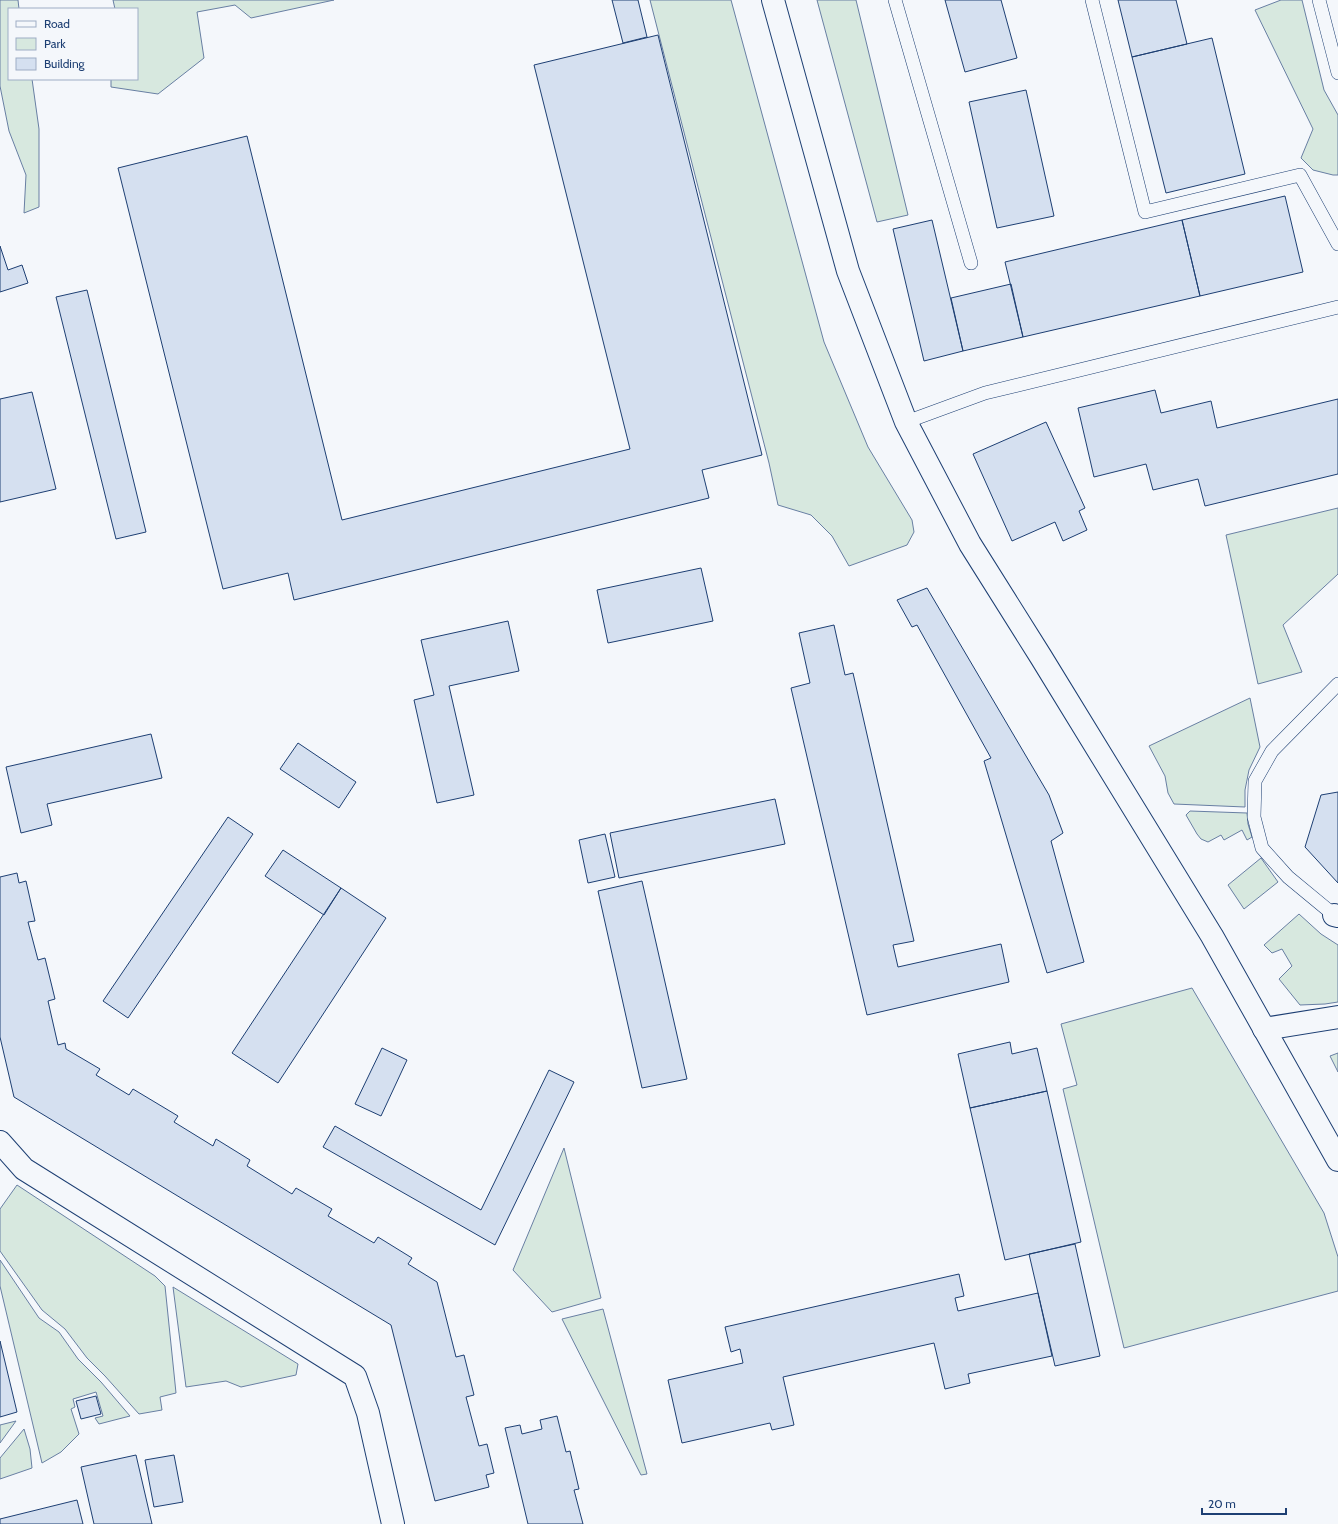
<svg xmlns="http://www.w3.org/2000/svg" width="1338" height="1524" viewBox="0 0 1338 1524" font-family="Cabin,sans-serif">
<rect width="100%" height="100%" fill="#f4f7fb"/>
<path fill="#d7e8df" stroke="#687fa3" d="M0,0H18L19,9H9V79H32L39,129V207L24,213L26,175L9,131L0,86Z
M113,0H334L251,18L235,5L197,12L204,58L158,94L111,87V79H137V9H115Z
M650,0H731L824,342L868,447L912,520L914,532L907,545L849,566L832,536L811,515L778,505L769,463Z
M817,0H856L908,215L877,222Z
M1281,0H1302L1324,90L1338,115V175H1333L1313,170L1301,158L1313,129L1255,10Z
M1338,508V574L1283,625L1302,672L1258,684L1226,535Z
M1250,698L1260,747L1249,770L1245,790V807L1174,804L1168,793L1165,776L1149,746Z
M1190,811L1247,813L1248,824L1252,837L1247,840L1242,830L1224,840L1221,835L1208,842L1201,839L1197,834L1186,815Z
M1261,858L1278,882L1244,909L1228,885Z
M1299,914L1321,934L1338,945V1002L1325,1004L1300,1005L1279,979L1292,966L1282,949L1272,953L1264,945Z
M1192,988L1324,1213L1338,1257V1291L1124,1348L1063,1089L1077,1085L1061,1024Z
M1338,1053V1072L1330,1056Z
M564,1148L601,1298L552,1312L513,1270Z
M17,1185L155,1276L165,1286L176,1393L160,1397L162,1410L139,1414L105,1376L87,1358L65,1329L42,1310L0,1251V1209Z
M0,1260L39,1318L59,1332L78,1359L101,1382L130,1416L99,1424L95,1418L103,1416L96,1392L73,1399L75,1407L71,1409L79,1434L61,1452L42,1463L0,1286Z
M173,1287L298,1364L296,1375L241,1387L226,1381L186,1387Z
M603,1309L647,1474L641,1475L562,1319Z
M16,1421L0,1443V1425Z
M24,1429L30,1449L32,1468L0,1479V1458Z"/>
<path fill="#d5e0f0" stroke="#1d3f73" d="M612,0H638L647,37L623,43Z
M945,0H1001L1017,58L965,72Z
M1118,0H1176L1187,44L1132,57Z
M658,35L762,455L702,470L709,498L294,600L288,573L223,589L118,168L247,136L342,520L630,449L534,65Z
M1212,38L1245,174L1166,193L1132,57Z
M1026,90L1054,216L997,228L969,102Z
M1285,196L1303,272L1200,296L1182,220Z
M932,220L963,351L924,361L893,229Z
M1182,220L1200,296L1023,337L1005,262Z
M0,246L8,270L22,265L28,283L0,292Z
M1011,284L1023,337L963,351L951,298Z
M87,290L146,532L116,539L56,297Z
M1155,390L1161,413L1211,401L1217,428L1338,399V474L1205,506L1198,479L1153,490L1146,464L1094,477L1078,408Z
M32,392L56,489L0,502V399Z
M1046,422L1085,508L1079,511L1087,530L1063,541L1055,522L1012,541L973,454Z
M701,568L713,621L608,643L597,590Z
M927,588L1049,795L1063,833L1051,841L1084,962L1047,973L984,761L991,758L917,625L912,627L897,600Z
M508,621L519,671L449,686L474,795L437,803L414,700L434,695L421,640Z
M834,625L845,675L853,673L914,941L893,945L898,967L1001,944L1009,982L867,1015L791,688L810,683L799,633Z
M151,734L162,778L47,804L52,825L21,833L6,767Z
M298,743L356,782L339,808L280,769Z
M1338,792V883L1305,847L1321,795Z
M775,799L785,844L619,878L610,833Z
M228,817L253,834L128,1018L103,1001Z
M605,834L615,877L588,883L579,840Z
M283,850L341,888L324,915L265,876Z
M17,873L19,883L26,881L35,921L28,922L38,960L45,958L55,999L48,1001L58,1045L65,1043L66,1049L100,1069L96,1075L129,1095L133,1089L178,1116L174,1122L213,1146L216,1139L250,1160L247,1166L292,1194L296,1188L332,1209L328,1216L374,1243L378,1237L412,1258L408,1264L437,1282L456,1357L464,1355L474,1395L466,1397L479,1446L487,1444L494,1473L486,1475L489,1487L435,1501L391,1325L14,1097L0,1037V877Z
M642,881L687,1079L642,1088L598,891Z
M341,888L386,918L278,1083L232,1053Z
M1010,1042L1012,1054L1037,1048L1047,1091L970,1108L958,1054Z
M382,1048L407,1060L381,1116L355,1104Z
M549,1070L574,1082L495,1245L323,1147L335,1126L481,1210Z
M1047,1091L1081,1242L1005,1260L970,1108Z
M1075,1244L1100,1356L1055,1366L1029,1254Z
M959,1274L964,1296L955,1298L958,1311L1038,1293L1052,1356L968,1374L970,1383L945,1389L934,1343L783,1377L794,1425L772,1430L770,1423L682,1443L668,1380L743,1363L740,1349L731,1352L725,1327Z
M0,1341L17,1412L0,1417Z
M96,1396L101,1414L81,1419L76,1401Z
M557,1416L566,1452L570,1451L579,1489L574,1490L583,1524H528L505,1428L520,1425L522,1434L542,1429L540,1420Z
M136,1455L152,1524H94L81,1467Z
M174,1455L183,1502L154,1507L145,1460Z
M77,1500L83,1524H0V1519Z"/>
<g fill="none" stroke-linecap="round" stroke-linejoin="round">
<g stroke="#1d3f73" stroke-width="14">
<path id="service" d="M895,0L971,263
M1092,0L1145,212L1300,175L1338,244
M1319,0L1338,73
M906,422L985,393L1338,307
M1334,915L1288,877L1262,848L1254,817L1255,781L1272,751L1338,684"/>
</g>
<g stroke="#1d3f73" stroke-width="24">
<path id="minor" d="M1334,915L1338,916
M1264,1029L1338,1017
M0,1142L24,1169L355,1376L368,1413L393,1524"/>
</g>
<g stroke="#1d3f73" stroke-width="24">
<path id="tertiary" d="M773,0L848,271L906,422L970,544L1041,657L1212,936L1338,1160"/>
</g>
<use href="#service" stroke="#f4f7fb" stroke-width="13"/>
<use href="#minor" stroke="#f4f7fb" stroke-width="22"/>
<use href="#tertiary" stroke="#f4f7fb" stroke-width="22"/>
</g>
<rect x="8" y="8" width="130" height="72" fill="#f4f7fb" stroke="#9eadc5"/>
<rect x="16" y="21" width="20" height="6" fill="#f4f7fb" stroke="#9eadc5"/>
<text x="44" y="28" font-size="12" fill="#1d3f73">Road</text>
<rect x="16" y="38" width="20" height="12" fill="#d7e8df" stroke="#9eadc5"/>
<text x="44" y="48" font-size="12" fill="#1d3f73">Park</text>
<rect x="16" y="58" width="20" height="12" fill="#d5e0f0" stroke="#9eadc5"/>
<text x="44" y="68" font-size="12" fill="#1d3f73">Building</text>
<path d="M1202 1508v6h84v-6" fill="none" stroke="#1d3f73" stroke-width="2"/>
<text x="1208" y="1508" font-size="12" fill="#1d3f73" stroke="#f4f7fb" stroke-width="3" paint-order="stroke">20 m</text>
</svg>
